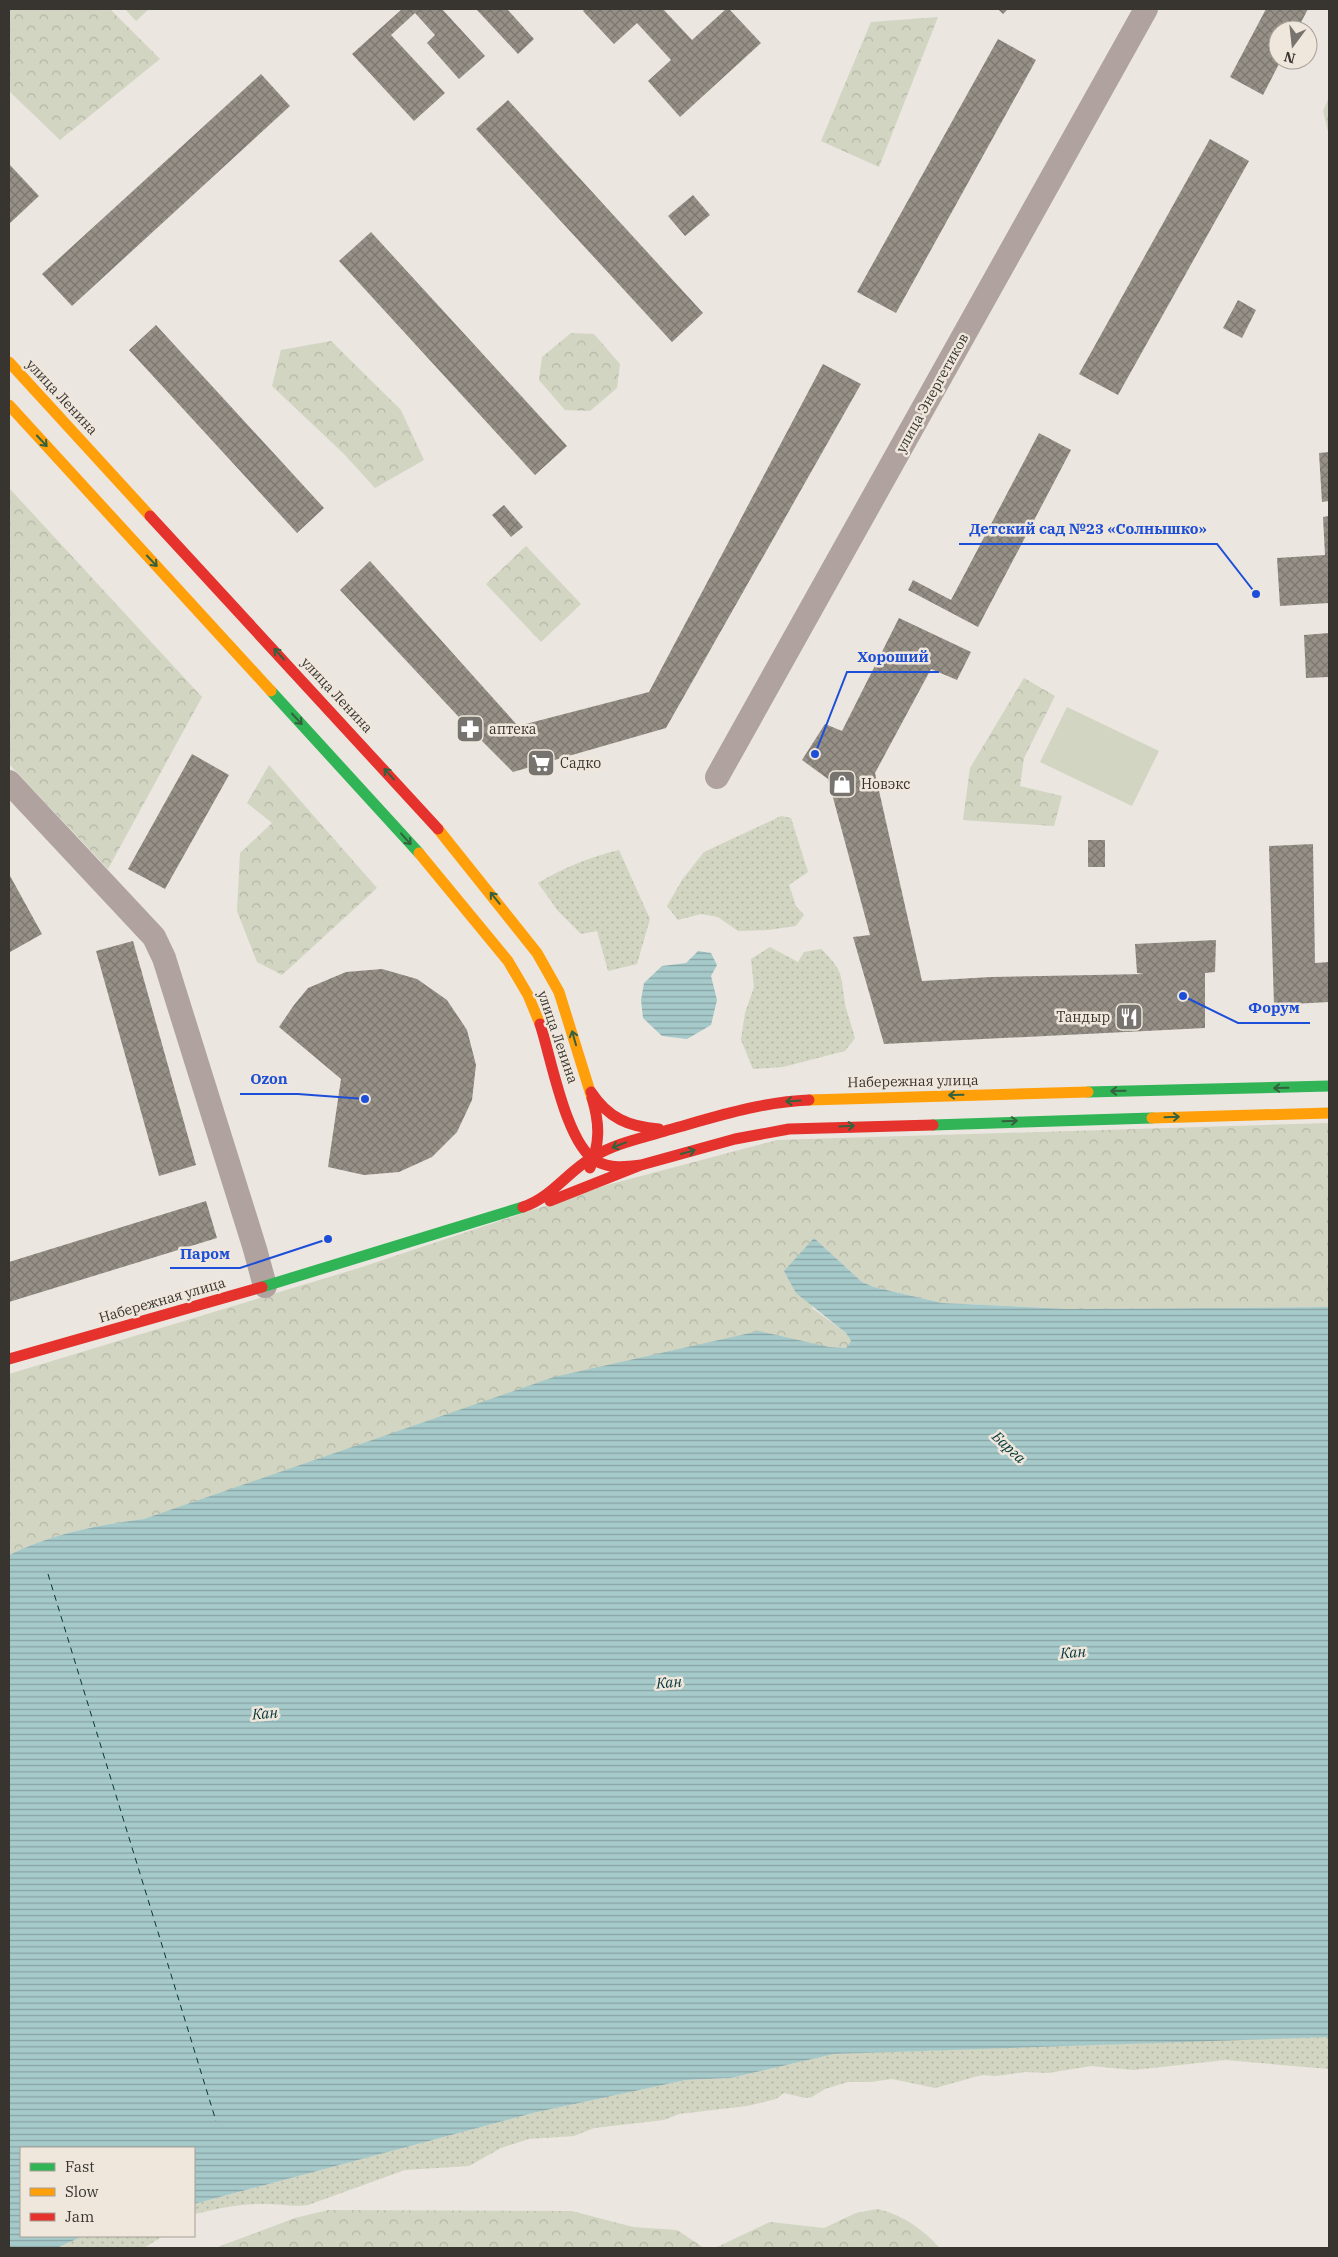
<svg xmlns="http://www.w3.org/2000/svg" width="1338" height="2257" viewBox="0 0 1338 2257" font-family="'IBM Plex Serif',serif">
<defs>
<pattern id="grass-dots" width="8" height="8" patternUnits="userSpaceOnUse" patternTransform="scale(1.25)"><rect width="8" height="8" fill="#d1d5c1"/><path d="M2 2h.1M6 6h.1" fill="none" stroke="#b4b7a6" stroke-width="1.8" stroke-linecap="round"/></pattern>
<pattern id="forest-crowns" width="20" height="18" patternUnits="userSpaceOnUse" patternTransform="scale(1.25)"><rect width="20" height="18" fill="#d1d5c1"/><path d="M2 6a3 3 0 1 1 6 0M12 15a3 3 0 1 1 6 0" fill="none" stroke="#b4b7a6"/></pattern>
<pattern id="water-rules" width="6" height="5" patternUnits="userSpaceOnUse" patternTransform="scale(1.25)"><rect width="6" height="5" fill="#a6c9ca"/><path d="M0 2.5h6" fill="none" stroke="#88a4a5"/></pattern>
<pattern id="building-cross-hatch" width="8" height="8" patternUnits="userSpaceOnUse" patternTransform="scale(1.25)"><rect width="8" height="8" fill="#969087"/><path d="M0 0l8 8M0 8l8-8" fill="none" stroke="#7b766f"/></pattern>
</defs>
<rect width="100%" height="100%" fill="#ebe6e0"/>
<path fill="url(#grass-dots)" d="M781,816L791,818L808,872L789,885L796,906L804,915L796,926L768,930L738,931L718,917L701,914L678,920L667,906L682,880L704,852Z
M619,850L650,919L637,964L608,971L597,931L581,934L558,911L538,883C563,868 590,857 619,850Z
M770,947L798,962L804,952L821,949C846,972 840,978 846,1008C849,1018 852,1028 855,1038L845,1051L783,1067L753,1069L741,1040L745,1013L754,987L751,959Z
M1305,2037H1329V2069L1225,2060L1134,2070L1091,2066L1048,2073L1025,2072L996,2076L982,2075L935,2088L892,2079L870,2082H848L825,2089L812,2097L805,2098L784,2093L776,2099L747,2106L679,2114L664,2120L594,2128L574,2136L529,2139L501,2148L469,2166L405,2170L308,2205C293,2207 280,2204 265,2204C241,2203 217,2209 194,2214V2204L533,2113L686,2080L731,2078L834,2054Z
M83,2236H163L144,2248H57Z"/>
<path fill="url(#forest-crowns)" d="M9,9H110L160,59L60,140L9,91Z
M938,17L879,167L821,141L871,22Z
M1329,97V136L1323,111Z
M571,333L594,334L620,364L617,388L590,411L565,410L539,380L542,357Z
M331,341L401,410L424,460L375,488L344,454L272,386L281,350Z
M9,488L202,697L108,869L9,764Z
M526,546L581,604L541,642L486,584Z
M1024,678L1055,696L1024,758L1020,786L1062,796L1054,826L963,820L970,768Z
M269,765L377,888L282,975L257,962L237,911L240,853L272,823L247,803Z
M1329,1123V1307L1070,1309L942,1303L874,1287L862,1282L814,1238L812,1308L846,1333L851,1341L846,1348L829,1347L144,1519C96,1525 52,1534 9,1555V1374L359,1268L607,1185L777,1140Z
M877,2209C904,2215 922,2229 940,2248H715L770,2222L824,2228L856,2213Z
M328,2210L572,2211L633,2227L677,2230L704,2248H215L295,2218Z"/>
<path fill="#d1d5c1" d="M125,9H149L136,21Z
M1067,707L1159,751L1132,806L1040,762Z"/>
<path fill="url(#water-rules)" d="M698,951L711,953L717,965L711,976L717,1000L711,1025L687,1039L662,1036L643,1018L641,1000L644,983L662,966L686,963Z
M814,1238L862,1282L874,1287L942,1303L1070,1309L1329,1307V2037L834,2054L731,2078L686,2080L533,2113L194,2204V2148H21V2236H83L57,2248H9V1555C52,1534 96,1525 144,1519L554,1377L759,1331L829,1347L846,1348L851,1341L846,1333L796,1293L784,1271Z"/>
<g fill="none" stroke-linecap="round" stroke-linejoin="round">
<path stroke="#03373a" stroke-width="1" stroke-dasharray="6 5" stroke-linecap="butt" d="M48,1574L216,2121"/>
</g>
<path fill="url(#building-cross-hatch)" d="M402,9H442L485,56L459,79L427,43L435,35L415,13L391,35L445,93L414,121L352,54Z
M476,9H507L534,39L518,54Z
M585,9H663L692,40L726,9H729L761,43L680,117L648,81L671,60L637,23L614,44L583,11Z
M998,9H1008L1003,14Z
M1266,9H1308L1297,30H1278V60H1281L1263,95L1230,77Z
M998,39L1036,60L896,313L857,292Z
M261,74L290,106L72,306L42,274Z
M508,100L703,313L672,342L476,129Z
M1210,139L1249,161L1118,395L1079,374Z
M9,164L39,196L9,224Z
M693,195L710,215L685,236L668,216Z
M371,232L567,446L535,475L339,261Z
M1238,300L1256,310L1242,338L1223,328Z
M156,325L324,508L297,533L129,350Z
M823,364L861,384L666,728L513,772L470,729L340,590L370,561L518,726L649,692Z
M1039,433L1071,450L978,627L908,590L913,580L951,600Z
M1329,452V501L1322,502L1319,453Z
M504,505L523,527L511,537L492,515Z
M1329,516V603L1280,606L1277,558L1325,555L1323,517Z
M899,618L971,652L957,680L931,669L875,773L922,981L991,977L1144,974L1137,973L1135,944L1216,940L1215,972L1205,973V1028L884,1044L853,937L870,935L828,779L802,760L825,724L842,731Z
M1329,633V677L1306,678L1304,635Z
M192,754L229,775L165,889L128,869Z
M1088,840H1105V867H1088Z
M1313,844L1315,963L1329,962V1002L1274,1005L1269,846Z
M9,874L42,934L10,952L9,950Z
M133,941L196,1165L159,1176L96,951Z
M382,969L417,979L447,1000L467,1030L476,1065L472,1100L457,1132L432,1157L399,1172L364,1175L328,1167L341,1079L279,1027L294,1005L308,988L346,972Z
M206,1201L217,1238L9,1302V1262Z"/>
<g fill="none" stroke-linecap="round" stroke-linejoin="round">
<path stroke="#afa29f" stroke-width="24" d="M717,777L1146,9
M9,782L154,937L164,958L255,1249L265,1286"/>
<path stroke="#30b455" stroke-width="11" d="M271,691L419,853
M1088,1092L1329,1086
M933,1125L1152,1118
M262,1287L523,1207"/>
<path stroke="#ff9f0a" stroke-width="11" d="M9,362L150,516
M9,405L271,691
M438,829L537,953L559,992L592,1098
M419,853L508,961L528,995L540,1024
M809,1100L1088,1092
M1152,1118L1329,1113"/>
<path stroke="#e5322d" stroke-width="11" d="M150,516L438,829
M540,1024C551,1057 566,1144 596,1161C610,1169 626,1167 641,1165
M591,1092C608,1118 629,1127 659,1129
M590,1168C600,1143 600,1124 592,1098
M550,1201L641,1165L735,1139L789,1129L933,1125
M523,1207C551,1198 567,1172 593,1157C615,1143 643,1138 668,1130C715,1117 760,1102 809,1100
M9,1359L262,1287"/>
</g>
<defs><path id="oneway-shaft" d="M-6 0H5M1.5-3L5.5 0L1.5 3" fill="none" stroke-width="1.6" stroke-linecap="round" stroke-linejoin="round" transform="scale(1.25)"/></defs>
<g stroke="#35613e">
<use href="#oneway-shaft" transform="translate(42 441) rotate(47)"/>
<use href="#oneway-shaft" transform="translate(152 561) rotate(47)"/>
<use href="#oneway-shaft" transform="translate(279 654) rotate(-133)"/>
<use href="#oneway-shaft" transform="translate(297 719) rotate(47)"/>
<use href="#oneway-shaft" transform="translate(389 774) rotate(-132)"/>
<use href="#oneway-shaft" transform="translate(406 839) rotate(48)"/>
<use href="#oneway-shaft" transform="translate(495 898) rotate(-129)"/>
<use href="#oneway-shaft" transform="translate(574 1038) rotate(-106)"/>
<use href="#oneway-shaft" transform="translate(1281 1088) rotate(179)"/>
<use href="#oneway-shaft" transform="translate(1118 1091) rotate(179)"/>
<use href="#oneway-shaft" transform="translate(956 1095) rotate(179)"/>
<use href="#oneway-shaft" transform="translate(793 1101) rotate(176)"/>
<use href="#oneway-shaft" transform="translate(1172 1117) rotate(-2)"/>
<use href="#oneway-shaft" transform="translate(1010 1121) rotate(-2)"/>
<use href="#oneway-shaft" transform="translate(847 1126) rotate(-3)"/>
<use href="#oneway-shaft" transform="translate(619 1145) rotate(159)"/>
<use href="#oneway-shaft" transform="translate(688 1152) rotate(-15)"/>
</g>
<defs>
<g id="pharmacy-square" transform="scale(1.4375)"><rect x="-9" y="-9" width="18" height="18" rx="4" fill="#77736e" stroke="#efe7dc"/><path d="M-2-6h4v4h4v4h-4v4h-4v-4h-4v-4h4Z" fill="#fff"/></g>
<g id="supermarket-square" transform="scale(1.4375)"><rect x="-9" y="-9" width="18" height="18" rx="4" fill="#77736e" stroke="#efe7dc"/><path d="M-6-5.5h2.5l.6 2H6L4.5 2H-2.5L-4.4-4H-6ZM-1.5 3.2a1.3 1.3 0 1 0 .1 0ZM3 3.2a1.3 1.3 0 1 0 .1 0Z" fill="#fff"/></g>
<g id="shop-square" transform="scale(1.4375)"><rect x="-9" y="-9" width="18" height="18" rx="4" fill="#77736e" stroke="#efe7dc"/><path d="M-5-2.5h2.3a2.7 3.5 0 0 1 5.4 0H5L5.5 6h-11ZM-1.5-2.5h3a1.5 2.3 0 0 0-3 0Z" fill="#fff"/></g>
<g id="restaurant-square" transform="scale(1.4375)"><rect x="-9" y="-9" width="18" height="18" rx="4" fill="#77736e" stroke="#efe7dc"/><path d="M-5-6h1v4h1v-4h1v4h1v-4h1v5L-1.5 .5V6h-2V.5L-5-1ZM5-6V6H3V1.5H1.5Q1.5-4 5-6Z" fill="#fff"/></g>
</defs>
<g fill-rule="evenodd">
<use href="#pharmacy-square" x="470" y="729"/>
<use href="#supermarket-square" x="541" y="763"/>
<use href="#shop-square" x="842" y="784"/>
<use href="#restaurant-square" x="1129" y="1017"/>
</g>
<g text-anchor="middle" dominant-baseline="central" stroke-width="5" stroke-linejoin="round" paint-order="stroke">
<g font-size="14" fill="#383531" stroke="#efe7dc">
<text transform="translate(932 393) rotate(-61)">улица Энергетиков</text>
<text transform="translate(62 397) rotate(47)">улица Ленина</text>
<text transform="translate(337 695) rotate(47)">улица Ленина</text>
<text transform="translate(558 1037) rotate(71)">улица Ленина</text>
<text transform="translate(913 1081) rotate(-1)">Набережная улица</text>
<text transform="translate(162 1300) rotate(-16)">Набережная улица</text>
</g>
<g font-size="14" fill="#383531" stroke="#efe7dc" text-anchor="start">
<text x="489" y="729">аптека</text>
<text x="560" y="763">Садко</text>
<text x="861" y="784">Новэкс</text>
<text x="1110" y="1017" text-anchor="end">Тандыр</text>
</g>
<g font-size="15" font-style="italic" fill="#03373a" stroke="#efe7dc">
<text transform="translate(1009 1447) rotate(43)">Барга</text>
<text transform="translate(1073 1652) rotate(-4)">Кан</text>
<text transform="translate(669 1682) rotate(-4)">Кан</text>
<text transform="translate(265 1713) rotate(-4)">Кан</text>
</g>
</g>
<path fill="none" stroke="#1d4ed8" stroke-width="2" d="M1256 594L1217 544H959M815 754L847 672H939M1183 996L1238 1023H1310M365 1099L298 1094H240M328 1239L240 1268H170"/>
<g fill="#1d4ed8" stroke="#efe7dc" stroke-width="2">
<circle cx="1256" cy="594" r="5"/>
<circle cx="815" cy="754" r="5"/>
<circle cx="1183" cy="996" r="5"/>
<circle cx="365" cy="1099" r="5"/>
<circle cx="328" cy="1239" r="5"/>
</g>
<g font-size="15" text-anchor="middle" font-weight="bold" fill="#1d4ed8" stroke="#efe7dc" stroke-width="5" stroke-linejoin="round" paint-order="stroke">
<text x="1088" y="534">Детский сад №23 «Солнышко»</text>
<text x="893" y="662">Хороший</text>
<text x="1274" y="1013">Форум</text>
<text x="269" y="1084">Ozon</text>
<text x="205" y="1259">Паром</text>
</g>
<rect width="1338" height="2257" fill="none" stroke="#383531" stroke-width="20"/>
<rect x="20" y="2147" width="175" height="90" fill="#efe7dc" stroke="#a6a098"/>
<rect x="30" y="2163" width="25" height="8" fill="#30b455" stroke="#a6a098"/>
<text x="65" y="2172" font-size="15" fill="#383531">Fast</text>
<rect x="30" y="2188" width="25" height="8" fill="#ff9f0a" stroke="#a6a098"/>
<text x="65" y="2197" font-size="15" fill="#383531">Slow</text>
<rect x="30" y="2213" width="25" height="8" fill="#e5322d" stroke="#a6a098"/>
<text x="65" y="2222" font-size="15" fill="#383531">Jam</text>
<g transform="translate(1293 45) rotate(195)"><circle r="24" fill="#efe7dc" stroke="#a6a098"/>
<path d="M0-4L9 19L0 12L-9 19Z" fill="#77736e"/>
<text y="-8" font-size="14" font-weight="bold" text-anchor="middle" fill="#383531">N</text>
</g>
</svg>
